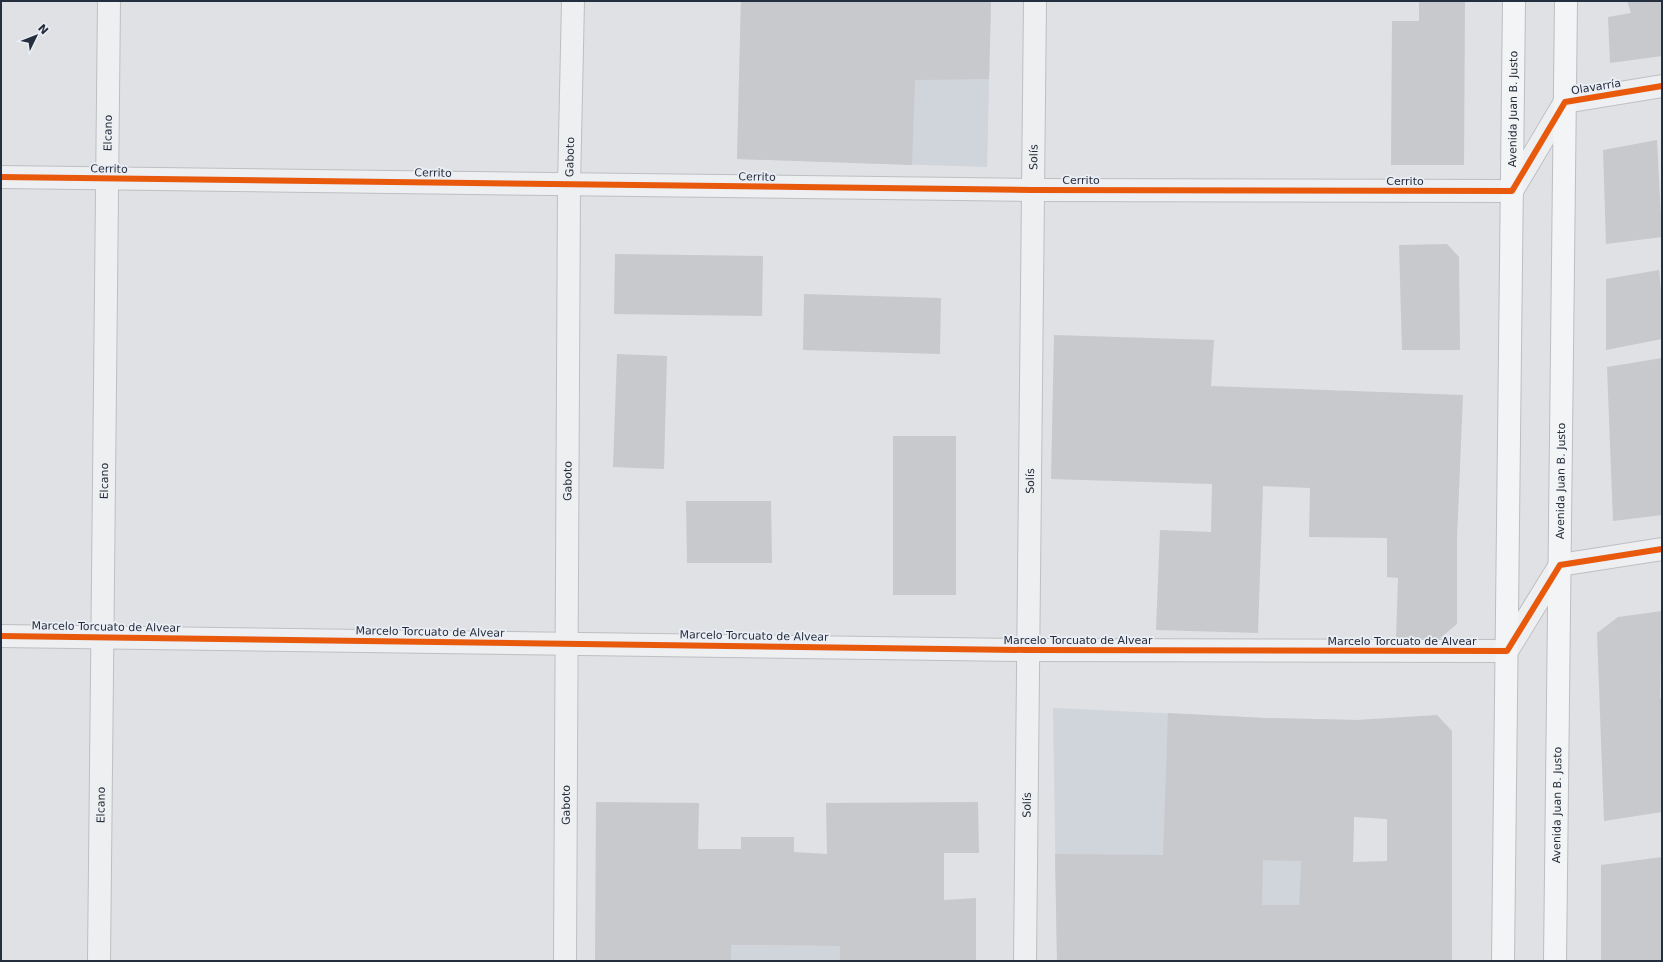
<svg xmlns="http://www.w3.org/2000/svg" width="1663" height="962" viewBox="0 0 1663 962" font-family="'DejaVu Sans',sans-serif">
<rect width="100%" height="100%" fill="#dfe1e4"/>
<path fill="#d0d4db" d="M741,1H991L987,167L737,159Z
M1053,708L1265,718L1356,720L1353,862L1301,861L1299,905H1262L1261,961H1057Z
M694,945L840,946V961H694Z"/>
<path fill="#c7c9cc" fill-rule="evenodd" d="M741,1H991L989,79L915,80L912,165L737,159Z
M1419,1H1465L1464,165H1391L1392,21H1419Z
M1627,1H1662V56L1610,63L1608,17L1631,13Z
M1657,140L1662,237L1606,244L1603,150Z
M1447,244L1459,257L1460,350H1402L1399,245Z
M615,254L763,256L762,316L614,314Z
M1659,270L1662,302V339L1606,350V279Z
M804,294L941,298L940,354L803,350Z
M1054,335L1214,340L1211,386L1463,395L1457,539V624L1439,639L1396,638L1398,578L1387,577V538L1309,537L1310,488L1263,486L1258,633L1156,630L1160,530L1211,532L1212,484L1051,479Z
M617,354L667,356L664,469L613,467Z
M1662,358V515L1613,521L1607,367Z
M893,436H956V595H893Z
M686,501H771L772,563H687Z
M1662,611L1660,698H1662V812L1604,821L1597,633L1618,617Z
M1168,713L1265,718L1356,720L1437,715L1452,731V961H1057L1055,854L1163,855ZM1354,817L1387,819V861L1353,862ZM1263,860L1301,861L1299,905H1262Z
M596,802L699,803L698,849H741V837H794V852L827,854L826,803L978,802L979,853H944V900L976,898V961H840V946L731,945V961H595Z
M1662,857V961H1601V865Z"/>
<g fill="none" stroke-linecap="round" stroke-linejoin="round">
<g stroke="#bdbfc2" stroke-width="24">
<g id="street">
<path d="M1,177L1032,190L1512,191L1565,102L1662,86"/>
<path d="M1,636L1027,650L1507,651L1560,565L1662,549"/>
<path id="s1" d="M99,961L109,1"/>
<path id="s2" d="M565,961L569,185L573,1"/>
<path id="s3" d="M1025,961L1035,1"/>
</g>
</g>
<g stroke="#bbbec2" stroke-width="24">
<g id="primary">
<path id="s4" d="M1503,961L1514,1"/>
<path id="s5" d="M1555,961L1566,1"/>
</g>
</g>
<use href="#street" stroke="#eeeff1" stroke-width="22"/>
<use href="#primary" stroke="#f3f4f5" stroke-width="22"/>
<g stroke="#ebeff5" stroke-width="8">
<path id="cycleway" d="M1,177L1032,190L1512,191L1565,102L1662,86
M1,636L1027,650L1507,651L1560,565L1662,549"/>
</g>
<use href="#cycleway" stroke="#e8590c" stroke-width="6"/>
</g>
<g text-anchor="middle" dominant-baseline="central" stroke-width="3.5" stroke-linejoin="round" paint-order="stroke">
<g font-size="11" fill="#252e3e" stroke="#ebeff5">
<text transform="translate(1596 87) rotate(-9)">Olavarría</text>
<text stroke="none"><textPath href="#s4" startOffset="852">Avenida Juan B. Justo</textPath></text>
<text stroke="none"><textPath href="#s1" startOffset="828">Elcano</textPath></text>
<text stroke="none"><textPath href="#s2" startOffset="804">Gaboto</textPath></text>
<text stroke="none"><textPath href="#s3" startOffset="804">Solís</textPath></text>
<text transform="translate(109 169) rotate(1)">Cerrito</text>
<text transform="translate(433 173) rotate(1)">Cerrito</text>
<text transform="translate(757 177) rotate(1)">Cerrito</text>
<text x="1081" y="180">Cerrito</text>
<text x="1405" y="181">Cerrito</text>
<text stroke="none"><textPath href="#s1" startOffset="480">Elcano</textPath></text>
<text stroke="none"><textPath href="#s2" startOffset="480">Gaboto</textPath></text>
<text stroke="none"><textPath href="#s3" startOffset="480">Solís</textPath></text>
<text stroke="none"><textPath href="#s5" startOffset="480">Avenida Juan B. Justo</textPath></text>
<text transform="translate(106 627) rotate(1)">Marcelo Torcuato de Alvear</text>
<text transform="translate(430 632) rotate(1)">Marcelo Torcuato de Alvear</text>
<text transform="translate(754 636) rotate(1)">Marcelo Torcuato de Alvear</text>
<text x="1078" y="640">Marcelo Torcuato de Alvear</text>
<text x="1402" y="641">Marcelo Torcuato de Alvear</text>
<text stroke="none"><textPath href="#s1" startOffset="156">Elcano</textPath></text>
<text stroke="none"><textPath href="#s2" startOffset="156">Gaboto</textPath></text>
<text stroke="none"><textPath href="#s3" startOffset="156">Solís</textPath></text>
<text stroke="none"><textPath href="#s5" startOffset="156">Avenida Juan B. Justo</textPath></text>
</g>
</g>
<rect width="1663" height="962" fill="none" stroke="#252e3e" stroke-width="4"/>
<g transform="translate(36 36) rotate(47)" stroke="#ebeff5" stroke-width="3" paint-order="stroke">
<path d="M0-3L7 15L0 10L-7 15Z" fill="#252e3e"/>
<text y="-6" font-size="11" font-weight="bold" text-anchor="middle" fill="#252e3e">N</text>
</g>
</svg>
